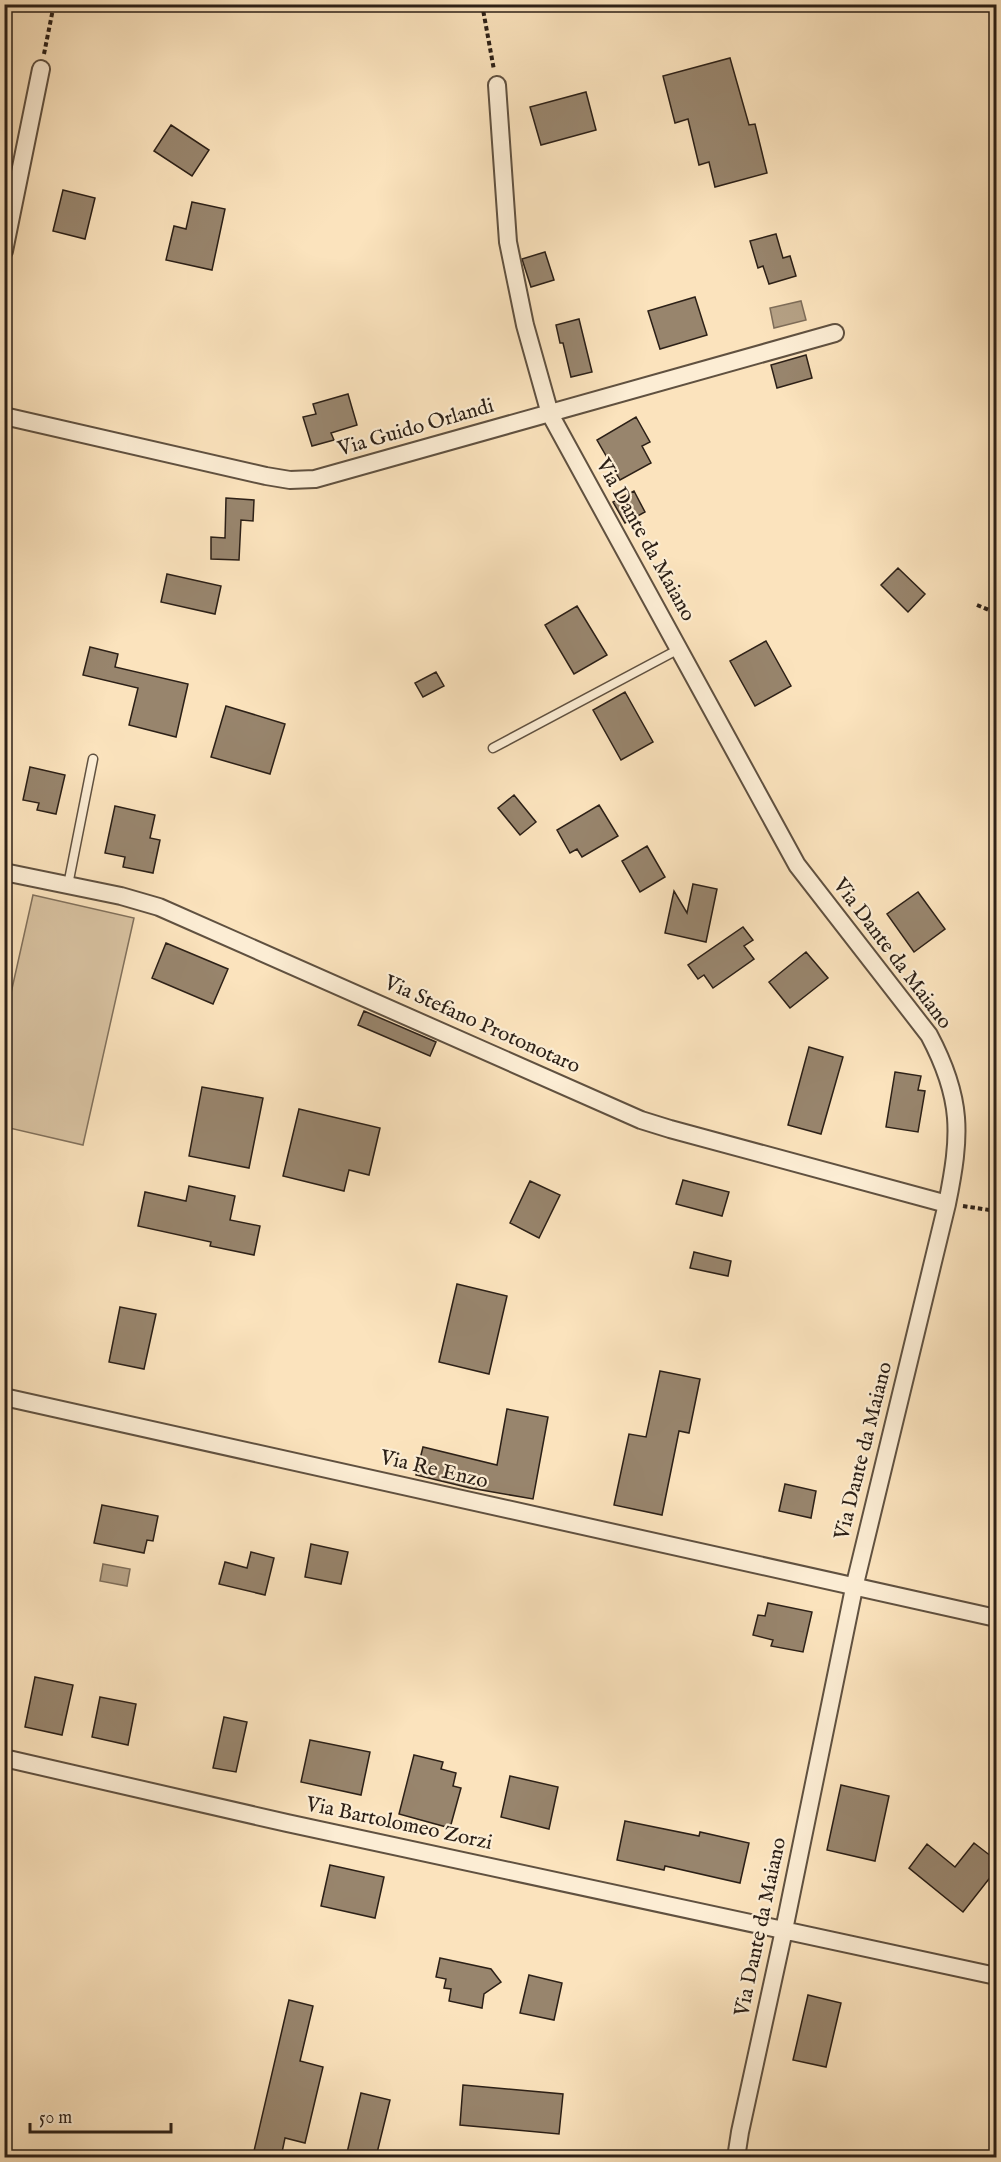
<svg xmlns="http://www.w3.org/2000/svg" width="1001" height="2162" viewBox="0 0 1001 2162" font-family="'IM FELL English',serif">
<rect width="100%" height="100%" fill="#fbe3bd"/>
<filter id="stains"><feTurbulence type="fractalNoise" baseFrequency=".00333" numOctaves="4"/><feColorMatrix values="0 0 0 0 .2 0 0 0 0 .09 0 0 0 0 .02 0 0 0 .5 -.17"/></filter>
<radialGradient id="worn" r=".72"><stop offset=".6" stop-color="#630" stop-opacity="0"/><stop offset="1" stop-color="#630" stop-opacity=".3"/></radialGradient>
<path fill="#d8c2a1" stroke="#82715c" stroke-width="1.5" d="M33,895L134,918L83,1145L5,1127V1001L9,1002Z"/>
<path fill="#b5a185" stroke="#7e6d59" stroke-width="1.5" d="M801,301L806,320L774,328L770,308Z
M103,1564L130,1569L127,1586L100,1581Z"/>
<path fill="#98856d" stroke="#2c2017" stroke-width="1.5" d="M730,58L749,125L755,124L767,173L715,187L709,162L699,165L688,119L675,123L663,76Z
M586,92L596,130L541,145L530,107Z
M171,125L209,150L192,176L154,151Z
M63,190L95,198L85,239L53,231Z
M192,202L225,209L212,270L166,260L174,226L186,229Z
M776,234L783,258L790,256L796,276L769,284L763,266L758,268L750,241Z
M545,252L554,280L531,287L522,259Z
M695,297L707,335L660,349L648,311Z
M579,319L592,372L571,377L563,343H560L556,325Z
M806,355L812,378L777,388L771,365Z
M348,394L357,425L331,433L334,440L312,446L303,417L316,414L313,404Z
M636,417L650,442L642,446L651,463L620,480L597,440Z
M634,491L645,512L625,523L613,502Z
M226,498L254,500L253,521L241,520L239,560L211,559V537L225,538Z
M898,568L925,594L908,612L881,585Z
M167,574L221,586L215,614L161,602Z
M577,606L607,655L574,674L545,625Z
M766,641L791,686L755,706L730,661Z
M90,647L118,654L115,667L188,684L176,737L129,725L138,688L83,675Z
M436,672L444,686L423,697L415,683Z
M625,692L653,742L621,760L593,710Z
M226,706L285,724L270,774L211,757Z
M30,767L65,775L56,814L37,810L39,803L23,800Z
M514,795L536,822L520,835L498,808Z
M599,805L618,836L582,857L577,849L570,853L557,830Z
M115,806L155,815L150,838L160,840L153,873L123,867L125,857L105,853Z
M647,846L665,877L640,892L622,861Z
M693,884L717,889L706,942L665,933L674,891L687,913Z
M918,892L945,929L914,952L887,914Z
M743,927L753,940L744,946L754,959L713,988L704,975L698,979L688,965Z
M166,943L228,969L213,1004L152,978Z
M806,952L828,978L790,1008L769,982Z
M364,1011L436,1042L430,1056L358,1025Z
M809,1047L843,1057L821,1134L788,1125Z
M895,1072L921,1076L918,1090L925,1091L918,1132L886,1127Z
M202,1087L263,1098L249,1168L189,1156Z
M299,1109L380,1128L369,1175L349,1170L344,1191L283,1176Z
M683,1180L729,1192L722,1216L676,1204Z
M530,1181L560,1195L539,1238L510,1223Z
M189,1186L235,1196L230,1220L260,1226L254,1255L210,1246L211,1242L138,1226L145,1192L186,1201Z
M694,1252L731,1261L728,1276L690,1268Z
M457,1284L507,1296L489,1374L439,1362Z
M120,1307L156,1314L144,1369L109,1362Z
M660,1371L700,1379L689,1433L679,1431L662,1515L614,1505L629,1434L646,1437Z
M507,1409L548,1417L533,1499L470,1488L416,1475L423,1447L497,1465Z
M785,1484L816,1491L811,1518L779,1511Z
M102,1505L158,1516L153,1541L147,1540L144,1553L94,1543Z
M311,1544L348,1552L341,1584L305,1577Z
M251,1552L274,1558L265,1595L219,1584L225,1562L247,1568Z
M768,1603L812,1612L803,1652L771,1646L773,1640L753,1635L758,1615L765,1616Z
M35,1677L73,1685L62,1735L25,1727Z
M100,1697L136,1704L128,1745L92,1737Z
M224,1717L247,1722L236,1772L213,1768Z
M310,1740L370,1752L361,1795L301,1782Z
M414,1755L443,1762L441,1769L456,1773L453,1786L461,1788L450,1828L399,1814Z
M510,1776L558,1787L549,1829L501,1817Z
M841,1785L889,1796L875,1861L827,1850Z
M625,1821L699,1836L700,1832L749,1843L740,1883L665,1866L664,1870L617,1860Z
M974,1843L996,1860V1870L963,1912L909,1868L927,1844L955,1867Z
M330,1865L384,1877L375,1918L321,1906Z
M440,1958L491,1969L501,1982L484,1994L482,2008L449,2001L451,1989L444,1988L446,1979L436,1977Z
M529,1975L562,1983L554,2020L520,2013Z
M808,1995L841,2003L826,2067L793,2060Z
M289,2000L313,2006L300,2061L323,2067L305,2143L285,2138L281,2157L254,2151Z
M463,2085L563,2094L559,2134L460,2125Z
M361,2093L390,2100L376,2157H346Z"/>
<g fill="none" stroke-linecap="round" stroke-linejoin="round">
<g stroke="#605140" stroke-width="11">
<path id="lane" d="M493,748L679,649
M68,885L93,759"/>
</g>
<g stroke="#605140" stroke-width="20">
<path id="street" d="M497,85L508,242L525,325L550,414L797,865L929,1035C963,1099 961,1135 947,1204L854,1588L784,1930L740,2132L736,2158
M4,251L41,69
M4,416L266,476L290,480L315,479L835,333
M4,872L121,896L159,907L641,1120L670,1129L947,1204
M4,1397L996,1618
M4,1758L287,1823L996,1976"/>
</g>
<path stroke="#2c2017" stroke-width="4" stroke-dasharray="4.5 3" stroke-linecap="butt" d="M482,4L494,70
M44,54L54,4
M977,605L996,613
M963,1206L996,1211"/>
<use href="#lane" stroke="#fcedd4" stroke-width="8"/>
<use href="#street" stroke="#fcedd4" stroke-width="16"/>
</g>
<g text-anchor="middle" dominant-baseline="central" stroke-width="4.5" stroke-linejoin="round" paint-order="stroke">
<g font-size="21" fill="#2c2017" stroke="#fcedd4">
<text transform="translate(416 428) rotate(-16)">Via Guido Orlandi</text>
<text transform="translate(645 540) rotate(61)">Via Dante da Maiano</text>
<text transform="translate(892 954) rotate(53)">Via Dante da Maiano</text>
<text transform="translate(482 1025) rotate(24)">Via Stefano Protonotaro</text>
<text transform="translate(864 1451) rotate(-76)">Via Dante da Maiano</text>
<text transform="translate(434 1470) rotate(13)">Via Re Enzo</text>
<text transform="translate(399 1824) rotate(12)">Via Bartolomeo Zorzi</text>
<text transform="translate(761 1927) rotate(-78)">Via Dante da Maiano</text>
</g>
</g>
<rect width="1001" height="2162" fill="none" stroke="#fbe3bd" stroke-width="24"/>
<rect x="6" y="6" width="989" height="2150" fill="none" stroke="#2c2017" stroke-width="3"/>
<rect x="12" y="12" width="977" height="2138" fill="none" stroke="#2c2017" stroke-width="1.5"/>
<path d="M30 2123v9h141v-9" fill="none" stroke="#2c2017" stroke-width="3"/>
<text x="39" y="2123" font-size="18" fill="#2c2017" stroke="#fcedd4" stroke-width="4.5" paint-order="stroke">50 m</text>
<rect width="100%" height="100%" filter="url(#stains)"/>
<rect width="100%" height="100%" fill="url(#worn)"/>
</svg>
